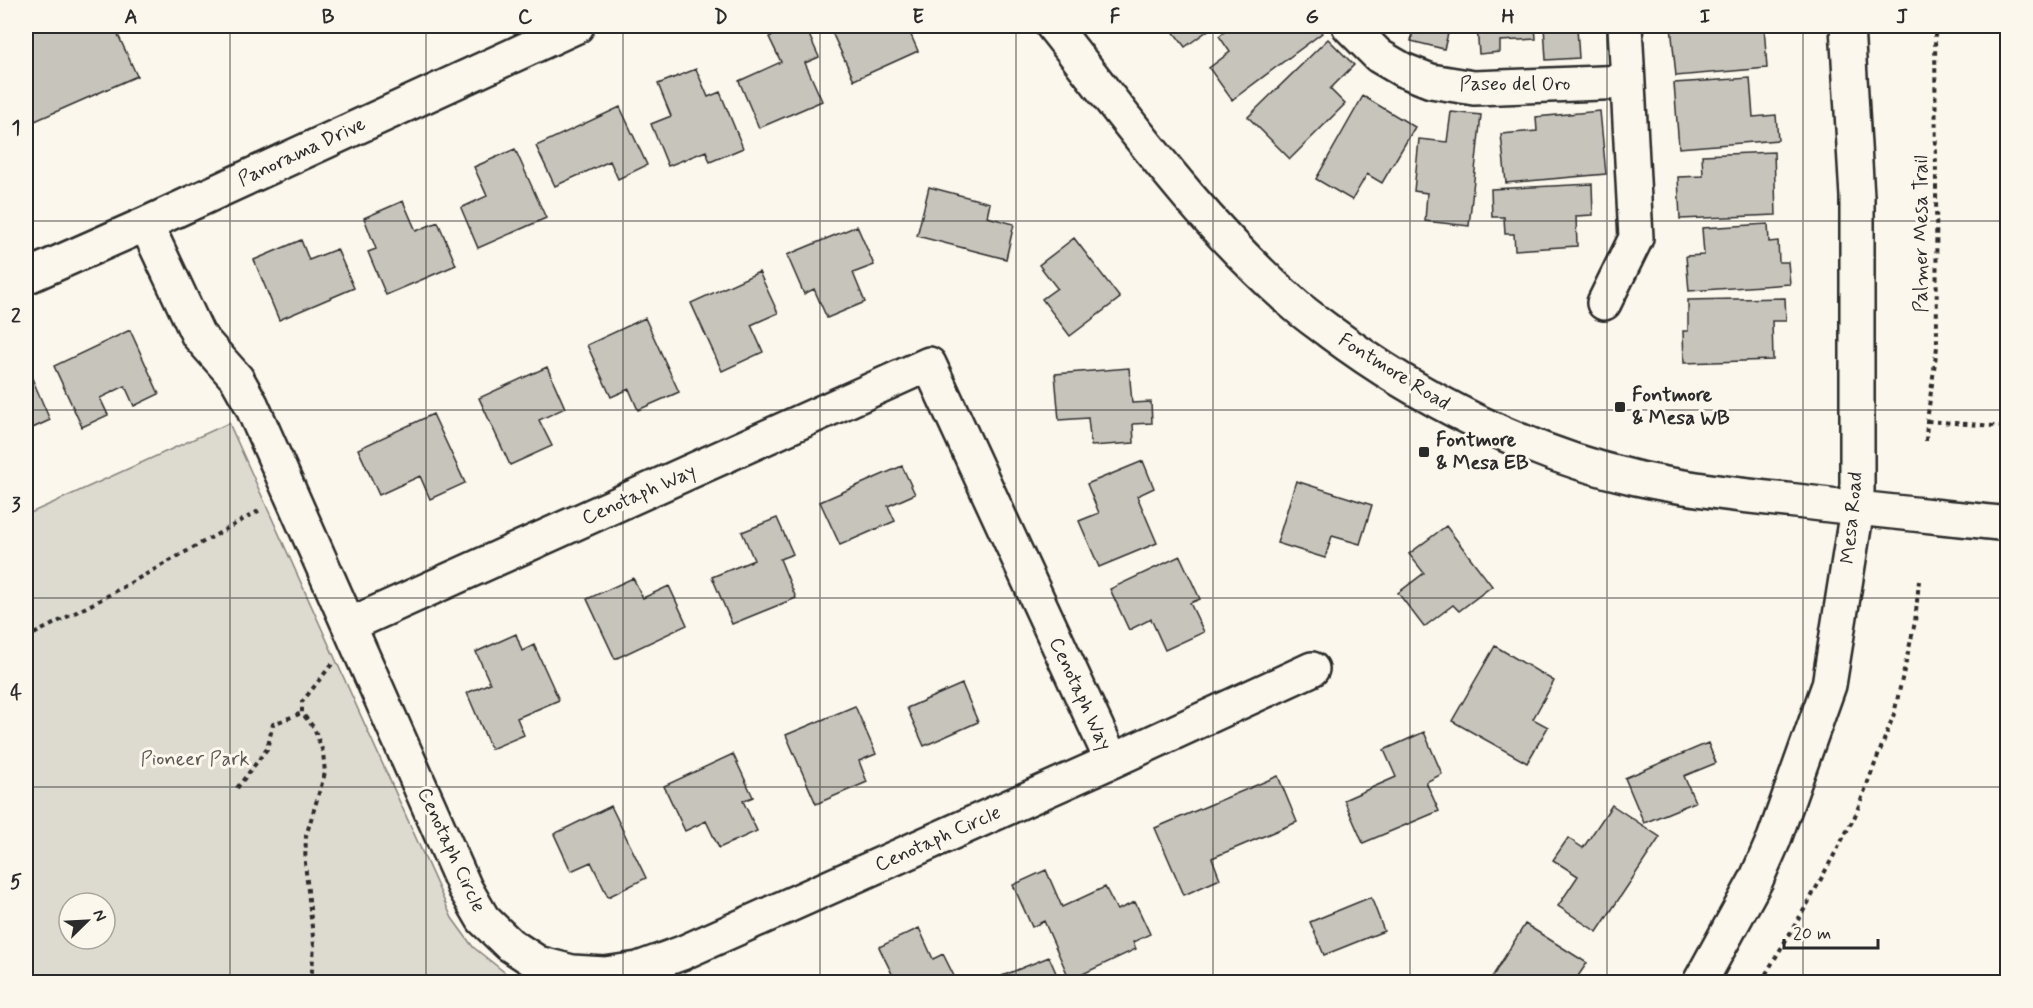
<svg xmlns="http://www.w3.org/2000/svg" width="2033" height="1008" viewBox="0 0 2033 1008" font-family="Mynerve,sans-serif">
<rect width="100%" height="100%" fill="#fbf7ec"/>
<filter id="ink" filterUnits="userSpaceOnUse"><feTurbulence type="fractalNoise" baseFrequency=".0167" numOctaves="2"/><feDisplacementMap in="SourceGraphic" scale="12" xChannelSelector="R" yChannelSelector="G"/><feConvolveMatrix kernelMatrix="1 2 1 2 8 2 1 2 1" color-interpolation-filters="sRGB"/></filter>
<g filter="url(#ink)">
<path fill="#dddad0" stroke="#84827e" stroke-width="1.5" fill-rule="evenodd" d="M229,423L452,918L473,947L513,979L512,982H26V515ZM69,903H105V939H69Z"/>
<path fill="#c7c4bc" stroke="#2b2b2b" stroke-width="1.5" d="M26,26H114L137,76L35,121L26,98Z
M794,26H805L819,57L805,63L822,101L759,128L739,81L781,62L769,37Z
M829,26H907L918,51L854,80Z
M1169,26H1214L1185,47Z
M1233,26H1317L1322,33L1232,100L1209,68L1230,52L1219,36Z
M1414,26H1450L1444,49L1411,41Z
M1477,26H1535L1536,39L1500,41V52L1479,54Z
M1544,26H1605L1577,28L1579,58L1546,60Z
M1671,26H1764L1767,68L1676,76Z
M1328,39L1354,65L1330,89L1345,104L1290,159L1248,117Z
M696,69L708,97L720,92L743,148L710,162L706,151L668,166L651,124L671,116L658,84Z
M1750,78L1753,117L1776,115L1778,140L1679,148L1674,83Z
M1363,96L1415,127L1382,183L1367,174L1352,200L1316,179Z
M620,107L647,165L618,179L610,161L555,186L536,146Z
M1600,111L1606,174L1506,183L1501,134L1537,131L1536,117Z
M1451,112L1481,115L1469,226L1425,221L1427,193L1414,191L1419,139L1447,142Z
M515,149L546,218L478,248L461,208L487,196L474,167Z
M1774,152L1776,215L1680,219L1678,177L1703,176L1702,155Z
M1592,184L1593,215L1576,216L1577,246L1515,250L1514,234H1505L1504,217H1492L1491,189Z
M929,187L990,203L987,217L1014,224L1006,259L917,236Z
M403,201L416,231L438,222L456,265L386,295L368,252L376,249L364,218Z
M1768,224L1769,242L1778,241L1779,262H1788L1790,284L1689,291L1686,256L1704,255L1702,228Z
M857,226L874,265L853,273L865,302L827,318L814,289L804,294L787,255Z
M1074,238L1120,298L1070,336L1042,299L1057,288L1039,265Z
M301,240L309,260L337,249L354,288L279,320L254,260Z
M759,272L778,313L751,325L763,352L722,371L691,303Z
M1785,298L1786,321H1772L1773,360L1684,363L1683,331H1688V300Z
M645,318L679,392L638,410L629,389L611,397L587,345Z
M130,330L159,394L134,406L125,386L100,398L108,415L82,427L54,366Z
M547,367L565,408L539,420L552,446L510,465L479,398Z
M1129,368L1132,403L1151,402L1152,423L1133,424L1134,443L1091,446L1088,418L1059,420L1055,374Z
M28,369L50,420L26,431V370Z
M433,414L465,483L430,499L420,476L379,495L358,449Z
M1143,461L1154,488L1137,496L1157,543L1099,567L1079,521L1099,513L1087,484Z
M902,466L915,494L888,506L895,521L840,545L820,502Z
M1296,481L1372,505L1360,544L1332,536L1325,558L1277,543Z
M777,518L793,554L780,559L796,598L732,624L712,577L754,560L742,532Z
M1446,526L1492,586L1459,611L1453,605L1424,627L1398,593L1424,573L1409,554Z
M1180,556L1200,599L1190,603L1204,632L1165,650L1151,619L1129,630L1110,589Z
M633,578L643,598L669,586L687,625L615,659L587,599Z
M516,634L522,651L534,645L559,700L517,718L524,735L491,749L467,693L490,683L476,652Z
M1495,646L1554,681L1533,719L1548,727L1527,763L1452,721Z
M962,684L978,722L924,746L907,708Z
M855,706L876,754L859,761L867,782L816,804L786,735Z
M1424,732L1442,774L1426,782L1439,811L1363,843L1344,800L1396,777L1384,750Z
M1708,743L1716,763L1684,776L1695,802L1644,823L1625,778Z
M733,754L753,797L743,801L757,831L719,848L706,821L685,831L664,786Z
M1278,776L1297,822L1212,858L1220,879L1184,895L1155,828Z
M1612,805L1660,837L1597,932L1558,906L1578,876L1553,860L1568,838L1583,848Z
M611,806L646,878L608,897L591,862L571,871L554,834Z
M1046,870L1062,907L1105,887L1117,910L1135,902L1150,934L1133,942L1136,949L1070,980L1044,921L1032,927L1013,885Z
M1371,897L1384,931L1324,955L1310,922Z
M1525,924L1587,963L1574,982H1489Z
M919,928L933,959L943,954L957,982H880L893,976L879,947Z
M1049,957L1060,982H1005L1002,976Z"/>
<g fill="none" stroke-linecap="round" stroke-linejoin="round">
<g stroke="#2b2b2b" stroke-width="38">
<path id="minor" d="M1349,26L1379,56L1403,70L1431,81L1474,88L1627,82
M146,224L198,335L237,379L251,404L465,888L483,919L509,944L538,963L572,972L605,974L638,969L682,953L1112,761L1312,669
M26,277L146,224L577,26
M1604,303L1636,238L1625,26
M349,625L929,364L1112,761"/>
</g>
<g stroke="#2b2b2b" stroke-width="38">
<path id="major" d="M1053,26C1129,122 1201,223 1294,304C1305,314 1318,323 1330,332C1420,399 1526,453 1636,478C1686,489 1736,495 1787,500C1861,509 1934,516 2008,524
M1700,982L1756,880L1774,839L1829,685L1857,509V197L1847,26"/>
</g>
<path stroke="#2b2b2b" stroke-width="4" stroke-dasharray="4.5 4.5" stroke-linecap="butt" d="M1927,421L2008,427
M1926,441L1927,421L1937,347L1935,26
M26,638L100,600L262,509
M237,788L267,749L273,724L302,713
M311,982L314,946L305,863L306,836L325,773L323,752L314,728L302,713V702L332,664
M1761,982L1808,903L1855,816L1894,714L1915,622L1919,581"/>
<use href="#minor" stroke="#fbf7ec" stroke-width="33"/>
<use href="#major" stroke="#fbf7ec" stroke-width="33"/>
</g>
</g>
<path fill="none" stroke="#2b2b2b" stroke-width="1.5" stroke-opacity="0.55" d="M230,26V982M426,26V982M623,26V982M820,26V982M1016,26V982M1213,26V982M1410,26V982M1607,26V982M1803,26V982M26,221H2008M26,410H2008M26,598H2008M26,787H2008"/>
<g fill="#2b2b2b" stroke="#fbf7ec" stroke-width="2">
<rect x="1614" y="401" width="12" height="12" rx="3"/>
<rect x="1418" y="446" width="12" height="12" rx="3"/>
</g>
<g text-anchor="middle" dominant-baseline="central" stroke-width="6" stroke-linejoin="round" paint-order="stroke">
<g font-size="20" fill="#2b2b2b" stroke="#fbf7ec">
<text x="1515" y="84">Paseo del Oro</text>
<text transform="translate(302 152) rotate(-25)">Panorama Drive</text>
<text transform="translate(1921 234) rotate(-90)">Palmer Mesa Trail</text>
<text transform="translate(1394 372) rotate(32)">Fontmore Road</text>
<text transform="translate(639 495) rotate(-24)">Cenotaph Way</text>
<text transform="translate(1852 518) rotate(-85)">Mesa Road</text>
<text transform="translate(1080 694) rotate(65)">Cenotaph Way</text>
<text transform="translate(938 839) rotate(-24)">Cenotaph Circle</text>
<text transform="translate(451 850) rotate(65)">Cenotaph Circle</text>
</g>
<g font-size="20" font-weight="bold" fill="#2b2b2b" stroke="#fbf7ec" text-anchor="start">
<text x="1632" y="395">Fontmore<tspan x="1632" dy="23">&amp; Mesa WB</tspan></text>
<text x="1436" y="440">Fontmore<tspan x="1436" dy="23">&amp; Mesa EB</tspan></text>
</g>
<g font-size="20" fill="#585754" stroke="#fbf7ec">
<text x="195" y="759">Pioneer Park</text>
</g>
</g>
<rect width="2033" height="1008" fill="none" stroke="#fbf7ec" stroke-width="66"/>
<g transform="translate(87 921) rotate(66)"><circle r="28" fill="#fbf7ec" stroke="#a8a59f" stroke-width="1.5"/>
<path d="M0-4.5L10 22L0 15L-10 22Z" fill="#2b2b2b"/>
<text y="-9" font-size="16" font-weight="bold" text-anchor="middle" fill="#2b2b2b">N</text>
</g>
<path d="M1784 939v9h94v-9" fill="none" stroke="#2b2b2b" stroke-width="3"/>
<text x="1793" y="939" font-size="18" fill="#2b2b2b" stroke="#fbf7ec" stroke-width="4.5" paint-order="stroke">20 m</text>
<rect x="33" y="33" width="1967" height="942" fill="none" stroke="#2b2b2b" stroke-width="2"/>
<g font-size="20" text-anchor="middle" font-weight="bold" fill="#2b2b2b">
<text x="131" y="23">A</text>
<text x="328" y="23">B</text>
<text x="525" y="23">C</text>
<text x="721" y="23">D</text>
<text x="918" y="23">E</text>
<text x="1115" y="23">F</text>
<text x="1312" y="23">G</text>
<text x="1508" y="23">H</text>
<text x="1705" y="23">I</text>
<text x="1902" y="23">J</text>
<text x="16" y="134">1</text>
<text x="16" y="322">2</text>
<text x="16" y="511">3</text>
<text x="16" y="699">4</text>
<text x="16" y="888">5</text>
</g>
</svg>
